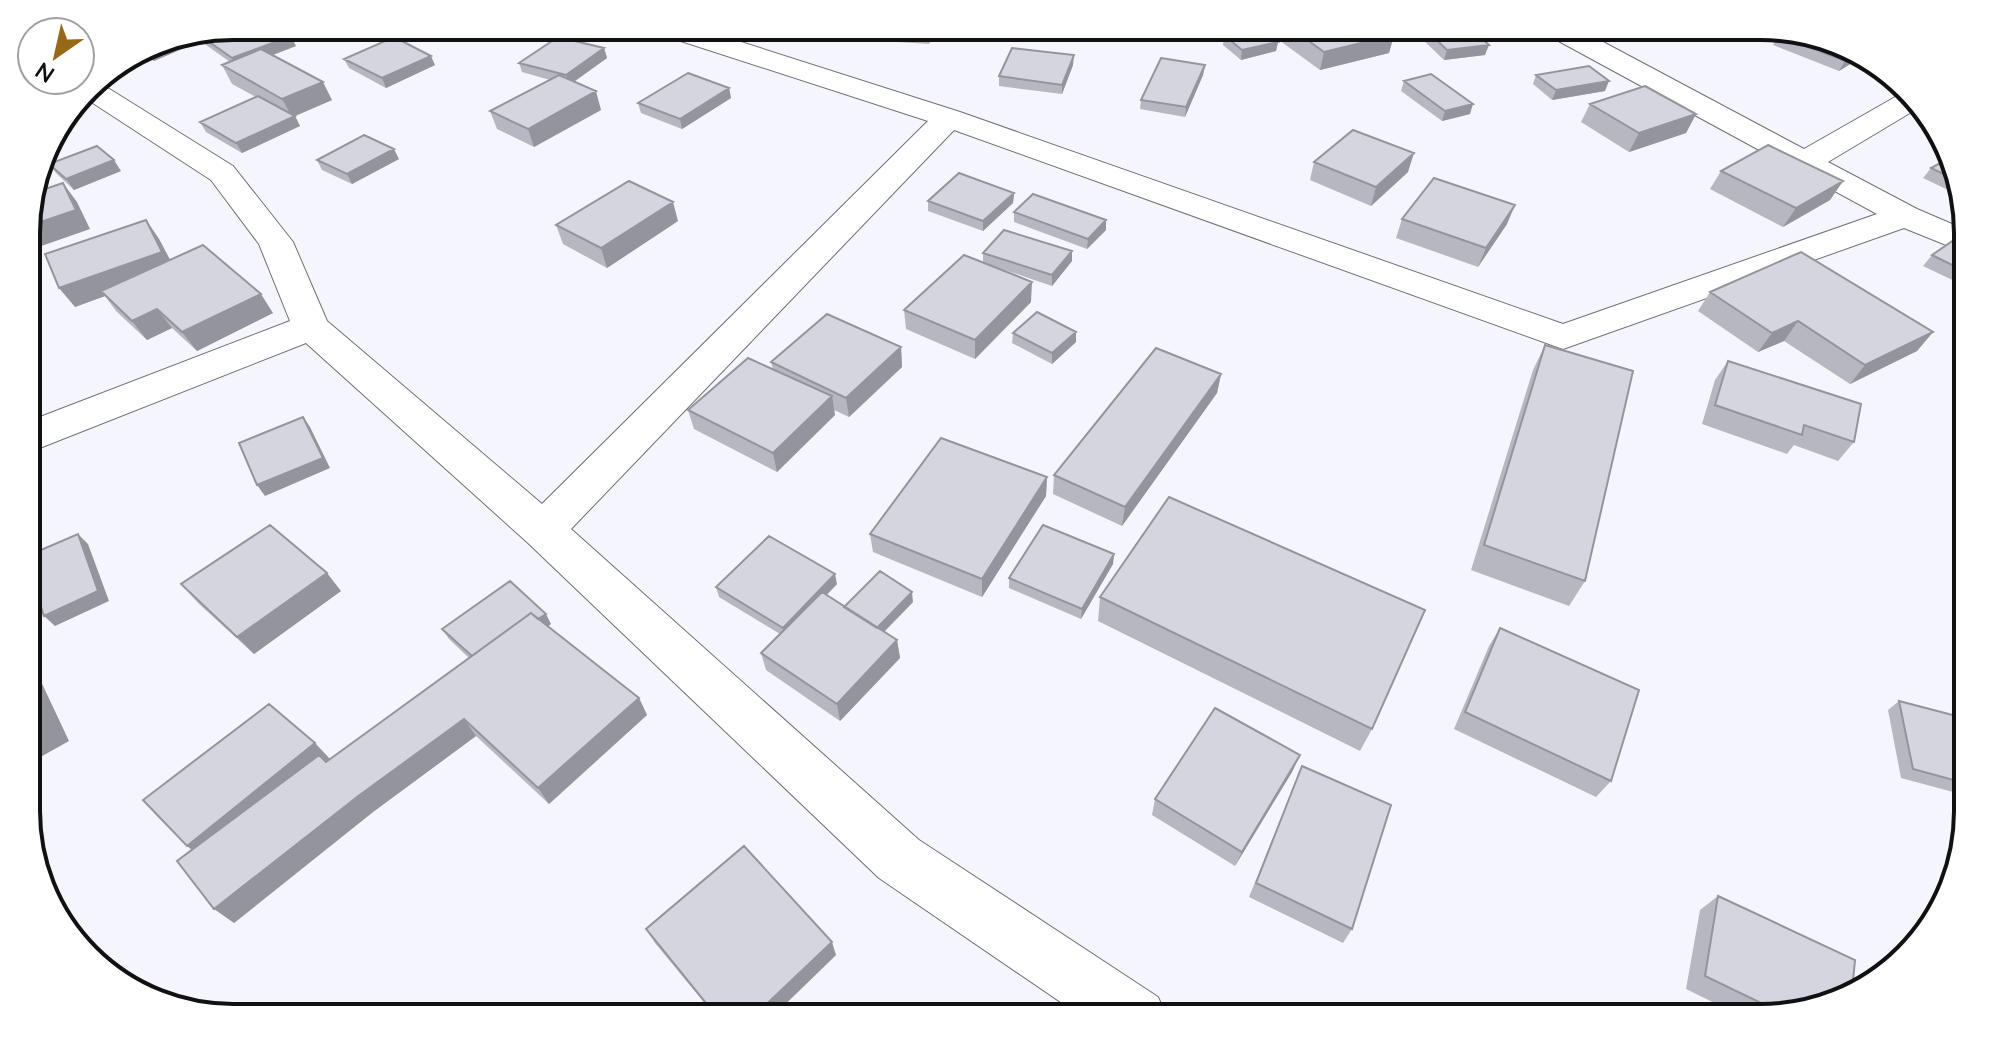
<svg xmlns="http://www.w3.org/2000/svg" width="1994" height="1044" viewBox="0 0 1994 1044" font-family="Lato,sans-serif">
<rect width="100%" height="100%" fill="#f5f5fd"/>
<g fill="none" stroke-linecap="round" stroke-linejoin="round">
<g stroke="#707079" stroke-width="2">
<path id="street" d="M649,26H691L960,112L1563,324L1877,214L1542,32L1538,26H1573L1804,149L1904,92L1920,107L1828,162L1917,209L1966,230V253L1904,228L1563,349L954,130L571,529L919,840L1158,997L1167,1018H1084L879,878L527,542L306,343L27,453V422L290,321L259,244L211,180L82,96L95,80L233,166L293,242L327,321L542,504L928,121L653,32Z"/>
</g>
<use href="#street" fill="#fff" fill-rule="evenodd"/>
</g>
<path fill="#b6b7c0" d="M233,26L296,46L273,55L332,100L295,116L300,126L242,153L206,132L200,122L256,97L232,84L222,65L230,62L206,45L203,40L154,61L137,52L154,42Z
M804,26H827V29H805Z
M934,26L929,44L865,40L864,30Z
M1274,26H1381L1394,35L1389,53L1320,70L1272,35Z
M1422,26L1485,55L1444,60L1419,36Z
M1572,26H1611L1583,32Z
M1224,35L1278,42L1276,51L1241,60L1223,45Z
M1778,35L1853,48L1862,55L1860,58L1839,71L1773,45Z
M604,48L607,58L574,82L601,110L534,147L497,129L490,111L550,80L522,72L519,63Z
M344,59L435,65L386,88L349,68Z
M1073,65L1062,94L999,86V76Z
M1205,65L1203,75L1185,117L1140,109L1141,100Z
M1536,75L1605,91L1552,100L1533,84Z
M1404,81L1470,114L1442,121L1401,91Z
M729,88L731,98L682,129L641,113L638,103Z
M1590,104L1696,114L1686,133L1629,152L1581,122Z
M399,159L352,184L322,170L317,160Z
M1948,159L1963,197L1923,178L1931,168Z
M1314,162L1408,172L1371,206L1310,180Z
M49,164L121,171L74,190L57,174Z
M1721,171L1843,181L1830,200L1783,227L1710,189Z
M1014,193L1013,203L983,231L928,211V201Z
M1014,212L1106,220V230L1087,249L1014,222Z
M1402,219L1507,224L1478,267L1396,238Z
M146,220L159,239L170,260L273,313L197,351L172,328L147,340L116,311L105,296L75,307Z
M678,221L607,268L563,244L556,225Z
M1966,245L1967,287L1923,266L1932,255Z
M983,253L1072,261L1052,286L990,265L1031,302L975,359L906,329L904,310L983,263Z
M1710,292L1933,332L1917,351L1850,384L1784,341L1758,352L1698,311Z
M1013,333L1076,342L1052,364L1012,343Z
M1545,345L1585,581L1569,606L1471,570L1533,370Z
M901,347L902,367L849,417L834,410L835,415L777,472L694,429L688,410L773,369L771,362Z
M1728,361L1854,442L1838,461L1794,445L1787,454L1702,424L1715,380Z
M1221,374L1217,393L1122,526L1053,494L1054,475Z
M1047,477L1046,496L982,597L873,552L870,534Z
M1114,554L1113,564L1081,619L1009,588V578Z
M181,584L341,591L254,654L198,603Z
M837,584L826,595L844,607L913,602L884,632L897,640L900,658L840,721L766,670L761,653L780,634L719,597L716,587Z
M1100,597L1372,729L1360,751L1098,621Z
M551,624L547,626L639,698L647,715L549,804L476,736L373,812L234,923L192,850L187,846L330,759L469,658L449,639L442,629Z
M1500,628L1611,781L1596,797L1454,729L1489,646Z
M1899,701L1968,719V796L1901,778L1888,710Z
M1300,755L1292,772L1235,866L1152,815L1155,799Z
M1302,766L1352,929L1343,943L1249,897Z
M1718,896L1852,991L1774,1018H1745L1686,989L1700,910Z
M646,929L836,955L771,1018H717L655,943Z"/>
<path fill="#94959c" d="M931,26H934L929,44L928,34Z
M1585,26H1611L1583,32Z
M214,30L217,34L201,36L203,40L154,61L148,51L186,35Z
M1394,35L1389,53L1320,70L1324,52Z
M291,36L296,46L238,68L232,58Z
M1278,42L1276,51L1241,60L1242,50Z
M1489,45L1485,55L1444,60L1447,50Z
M604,48L607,58L569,85L566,75Z
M1859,53L1862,55L1860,58L1839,71L1845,61Z
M1074,55L1073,65L1062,94V85Z
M431,56L435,65L386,88L382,78Z
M1205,65L1203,75L1185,117L1186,107Z
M1609,81L1605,91L1552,100L1556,90Z
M323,82L332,100L295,116L300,126L242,153L236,143L292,117L282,99Z
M729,88L731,98L682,129L680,119Z
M596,91L601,110L534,147L528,129Z
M1473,104L1470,114L1442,121L1445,111Z
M1696,114L1686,133L1629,152L1639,133Z
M394,149L399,159L352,184L347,174Z
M1414,153L1408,172L1371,206L1376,187Z
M114,160L121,171L74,190L66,179Z
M1843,181L1830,200L1783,227L1796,208Z
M63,183L77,202L90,229L27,251L26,227Z
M1014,193L1013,203L983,231V221Z
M673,202L678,221L607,268L601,248Z
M1515,205L1507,224L1478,267L1486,248Z
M146,220L159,239L176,271L101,291L105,296L75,307L59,288Z
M1106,220V230L1087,249L1088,239Z
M1072,251V261L1052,286V275Z
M1032,282L1031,302L975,359V340Z
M261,294L273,313L197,351L182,332Z
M157,309L172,328L147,340L132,321Z
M1798,321L1784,341L1758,352L1772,333Z
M1076,332V342L1052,364V353Z
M1933,332L1917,351L1850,384L1865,365Z
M901,347L902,367L849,417L846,398Z
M1221,374L1217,393L1122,526L1125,507Z
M832,396L835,415L777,472L773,453Z
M303,417L310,427L330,468L265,496L257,485Z
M1047,477L1046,496L982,597V579Z
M78,534L88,544L109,601L55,626L44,616Z
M1114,554L1113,564L1081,619L1082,609Z
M327,573L341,591L254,654L237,637Z
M835,574L837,584L786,638L783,628Z
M912,592L913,602L878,638L877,628Z
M546,614L551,624L485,673L479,663Z
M897,640L900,658L840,721L837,704Z
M27,665L37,673L69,741L28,764Z
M639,698L647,715L549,804L538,788Z
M464,719L476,736L373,812L234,923L214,909L357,797Z
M315,743L331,760L207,861L187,846Z
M1300,755L1292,772L1235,866L1242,852Z
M832,942L836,955L771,1018H752Z"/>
<path fill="#d4d5df" stroke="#94959c" stroke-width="2" d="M233,26H276L291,36L232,58L201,36L222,28Z
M866,26H931L928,34L864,30Z
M1288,26H1381L1394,35L1324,52Z
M1422,26H1468L1489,45L1447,50Z
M1259,27L1278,42L1242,50L1224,35Z
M1784,31L1853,48L1859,53L1845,61L1778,35Z
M186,35L148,51L143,49L154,42Z
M394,37L431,56L382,78L344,59Z
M558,37L604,48L566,75L519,63Z
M1012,48L1074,55L1062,85L999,76Z
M261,49L323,82L282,99L222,65Z
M1161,58L1205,65L1186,107L1141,100Z
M1589,66L1609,81L1556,90L1536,75Z
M688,73L729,88L680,119L638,103Z
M1431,74L1473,104L1445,111L1404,81Z
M559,75L596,91L528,129L490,111Z
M1645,86L1696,114L1639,133L1590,104Z
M258,96L295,116L236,143L200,122Z
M1353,130L1414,153L1376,187L1314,162Z
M364,135L394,149L347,174L317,160Z
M1768,145L1843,181L1796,208L1721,171Z
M97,146L114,160L66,179L49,164Z
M1948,159L1956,180L1931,168Z
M959,173L1014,193L983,221L928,201Z
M1434,178L1515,205L1486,248L1402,219Z
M629,181L673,202L601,248L556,225Z
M63,183L76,210L26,227V219L33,193Z
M1033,194L1106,220L1088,239L1014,212Z
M146,220L162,252L59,288L45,254Z
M1004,230L1072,251L1052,275L983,253Z
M1954,240L1966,245V272L1932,255Z
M203,245L261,294L182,332L157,309L132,321L101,291Z
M1801,252L1933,332L1865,365L1798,321L1772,333L1710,292Z
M964,255L1032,282L975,340L904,310Z
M1037,312L1076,332L1052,353L1013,333Z
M827,314L901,347L846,398L771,362Z
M1545,345L1633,371L1585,581L1484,545Z
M1156,348L1221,374L1125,507L1054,475Z
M748,358L832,396L773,453L688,410Z
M1728,361L1861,404L1854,442L1804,425L1802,435L1715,405Z
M303,417L323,458L257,485L239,443Z
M941,438L1047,477L982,579L870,534Z
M1169,497L1425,610L1372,729L1100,597Z
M270,525L327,573L237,637L181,584Z
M1043,525L1114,554L1082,609L1009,578Z
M78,534L98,591L44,616L27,564V556Z
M769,536L835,574L783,628L716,587Z
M880,571L912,592L877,628L844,607Z
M510,581L546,614L538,619L531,613L472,656L442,629Z
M822,592L897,640L837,704L761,653Z
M531,613L639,698L538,788L464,719L357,797L214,909L177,861L319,755L326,762Z
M1500,628L1639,690L1611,781L1465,712Z
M28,692L39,718L28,725Z
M1899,701L1968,719V784L1913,769Z
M269,704L315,743L187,846L143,800Z
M1215,708L1300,755L1242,852L1155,799Z
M1302,766L1391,805L1352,929L1256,883Z
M744,846L832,942L752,1018H718L646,929Z
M1718,896L1855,960L1852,991L1784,1014L1705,976Z"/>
<path d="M0 0H1994V1044H0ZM233 40H1761A193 193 0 0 1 1954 233V811A193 193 0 0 1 1761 1004H233A193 193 0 0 1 40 811V233A193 193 0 0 1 233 40Z" fill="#fff" fill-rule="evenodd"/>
<path fill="none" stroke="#111114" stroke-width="4" d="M233 40H1761A193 193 0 0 1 1954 233V811A193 193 0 0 1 1761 1004H233A193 193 0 0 1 40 811V233A193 193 0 0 1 233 40Z"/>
<g transform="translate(56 56) rotate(214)"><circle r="38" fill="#ffffff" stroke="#a0a0a1" stroke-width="2"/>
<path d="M0-6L14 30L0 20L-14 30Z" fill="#986819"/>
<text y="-12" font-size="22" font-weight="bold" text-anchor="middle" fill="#111114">N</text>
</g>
</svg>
